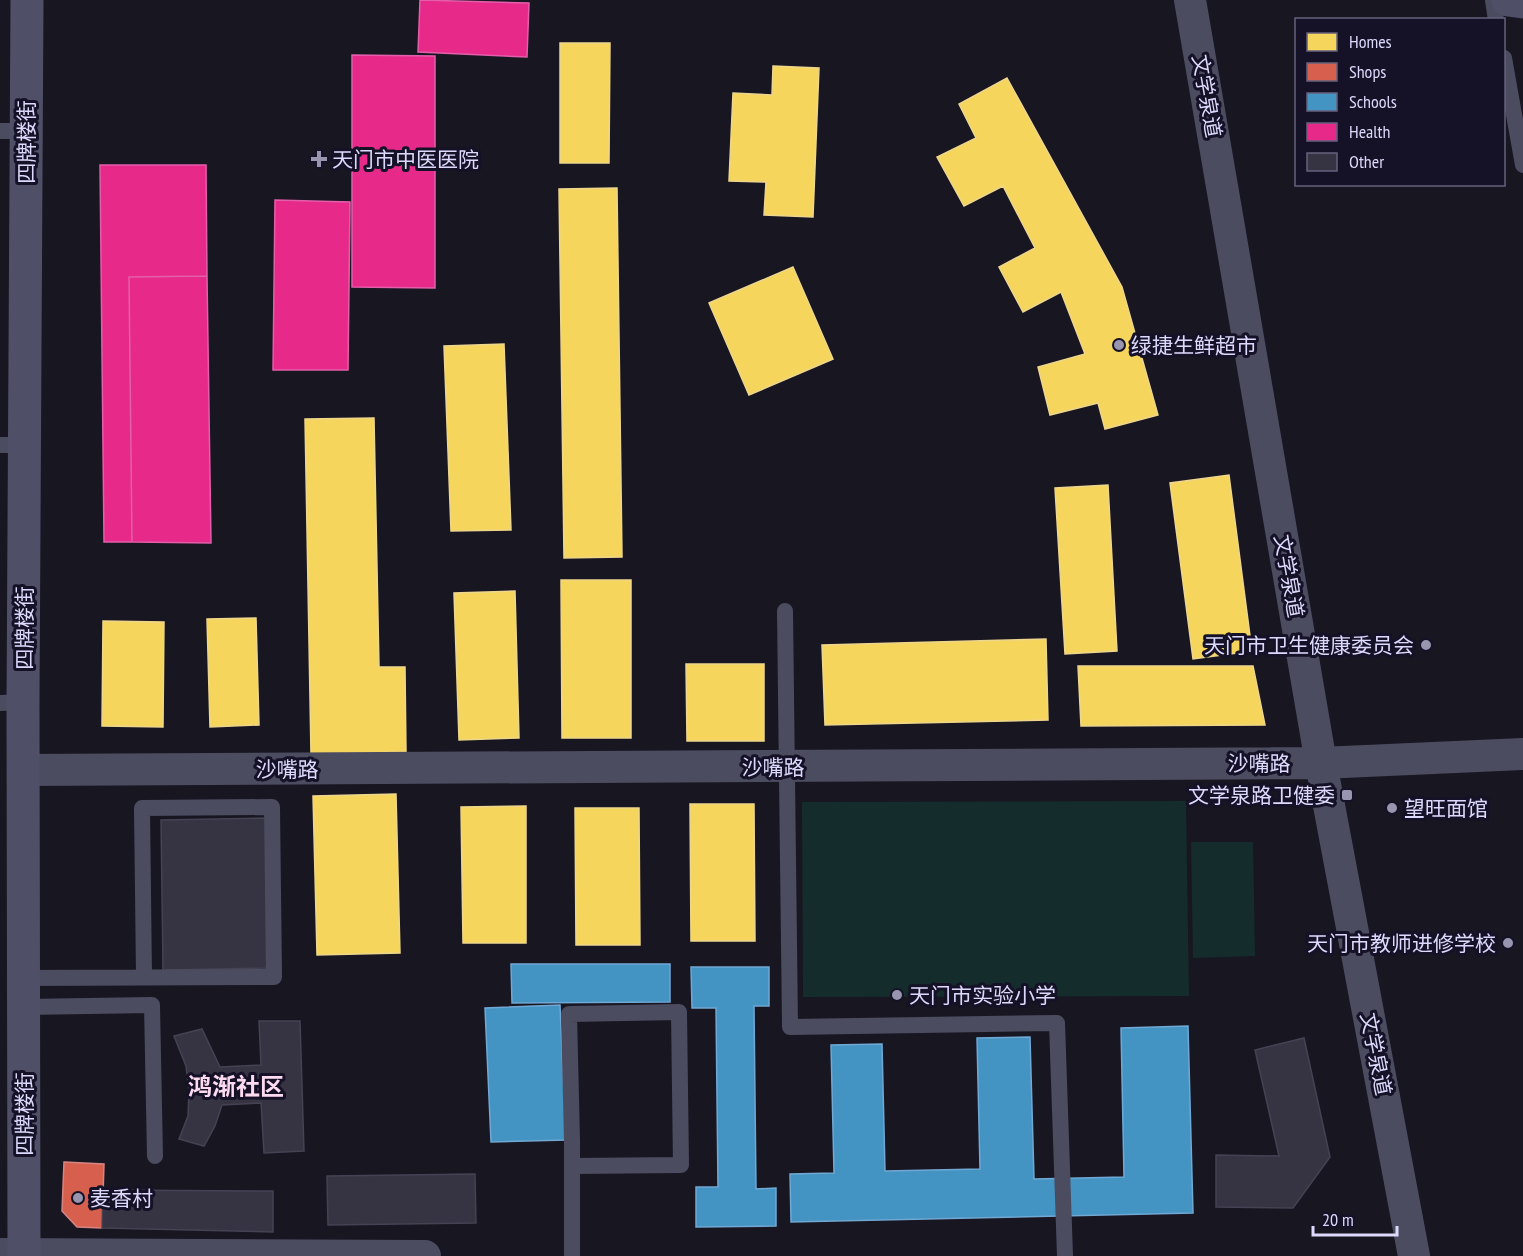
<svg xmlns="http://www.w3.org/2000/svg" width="1523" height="1256" viewBox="0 0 1523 1256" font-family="'PT Sans Narrow','Noto Sans SC',sans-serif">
<rect width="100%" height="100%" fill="#181621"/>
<path fill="#152c2c" d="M1186,801L1189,996L803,997L802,802Z
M1191,842H1253L1255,956L1193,958Z"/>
<path fill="#f6d55c" stroke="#eed68c" stroke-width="1.5" d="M560,43H610L609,163H560Z
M773,66L819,68L813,217L764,215L766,182L729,181L733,93L772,95Z
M1007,78L1122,287L1158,415L1105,429L1098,403L1050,415L1038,367L1085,354L1061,292L1023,312L999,267L1035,248L1003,186L964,206L937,157L976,138L959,104Z
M617,188L622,557L564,558L559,189Z
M793,267L833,359L749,395L709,303Z
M504,344L511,530L451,531L444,346Z
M374,418L379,667H405L406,752L311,754L305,419Z
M1229,475L1252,651L1193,659L1170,483Z
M1108,485L1117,651L1065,654L1055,488Z
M561,580H631V738H562Z
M515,591L519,738L459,740L454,593Z
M256,618L259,725L210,727L207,619Z
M103,621L164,622L163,727L102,726Z
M1046,639L1048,720L825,725L822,645Z
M686,664H764V741H687Z
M1078,666H1253L1265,725L1081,726Z
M396,794L400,953L317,955L313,796Z
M690,804H754L755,941H691Z
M526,806V943H463L461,807Z
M575,808H639L640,945H576Z"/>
<path fill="#d6604d" stroke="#d88482" stroke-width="1.5" d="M64,1162L104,1164L102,1228L77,1227L62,1211Z"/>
<path fill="#4393c3" stroke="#71a8d4" stroke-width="1.5" d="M511,964H670V1002L512,1003Z
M691,967H769V1006H754L756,1189L776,1188V1226L696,1227V1187H718L716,1008H692Z
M560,1005L566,1140L491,1142L485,1008Z
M1188,1026L1193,1213L791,1222L790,1174L834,1173L831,1045L882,1044L885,1171L980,1169L977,1038L1030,1037L1034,1179L1124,1177L1121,1028Z"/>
<path fill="#e7298a" stroke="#e45eac" stroke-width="1.5" d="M420,0L529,3L527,57L418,52Z
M352,55L435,56V288L352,287Z
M100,165H206L207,276L129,277L132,542H104Z
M275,200L350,202L348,370H273Z
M207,276L211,543L132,542L129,277Z"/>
<path fill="#363443" stroke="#454254" stroke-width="1.5" d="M267,818L269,968L163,970L161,820Z
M259,1021H300L304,1151L264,1153L261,1103L222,1105L215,1126L204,1146L179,1139L188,1116L189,1091L186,1066L174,1036L202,1029L220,1067L261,1065Z
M1304,1038L1330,1157L1293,1208L1216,1207V1155L1279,1156L1255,1050Z
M475,1174L476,1223L328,1225L327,1176Z
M103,1190L273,1191V1232L102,1228Z"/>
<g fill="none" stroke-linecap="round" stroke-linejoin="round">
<path stroke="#4c4c61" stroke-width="16" d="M1493,0L1496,20
M1504,58L1523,165
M0,131H26
M0,445H25
M785,611L790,1027L1057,1023L1065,1256
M0,703L23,702
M24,978L274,977L272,807L142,808L144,977
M24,1007L152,1005L155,1156
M572,1256V1140L569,1014L679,1012L681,1165L573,1166"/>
<path stroke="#4c4c61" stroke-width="32" d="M1190,0L1321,763L1414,1256
M23,770L1321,763L1523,754
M0,1254L425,1256"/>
<path stroke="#4f4f67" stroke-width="33" d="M1508,0L1523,2
M24,1256L23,702L27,0"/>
</g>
<g fill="#9895af" stroke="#151126" stroke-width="2">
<path d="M316 150h6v6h6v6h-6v6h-6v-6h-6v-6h6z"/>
<circle cx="1119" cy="345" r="6"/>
<circle cx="1426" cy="645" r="6"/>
<rect x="1341" y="789" width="12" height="12" rx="3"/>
<circle cx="1392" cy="808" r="6"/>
<circle cx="1508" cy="943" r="6"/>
<circle cx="897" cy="995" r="6"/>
<circle cx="78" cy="1198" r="6"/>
</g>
<g text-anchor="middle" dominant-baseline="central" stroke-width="6" stroke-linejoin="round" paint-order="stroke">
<g font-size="21" fill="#ddd9fc" stroke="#151126">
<text transform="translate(1207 96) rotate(80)">文学泉道</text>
<text transform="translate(26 142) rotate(-90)">四牌楼街</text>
<text transform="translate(1289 576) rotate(80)">文学泉道</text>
<text transform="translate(24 628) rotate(-90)">四牌楼街</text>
<text x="1259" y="763">沙嘴路</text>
<text x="773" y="767">沙嘴路</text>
<text x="287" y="769">沙嘴路</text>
<text transform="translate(1376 1054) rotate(79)">文学泉道</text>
<text transform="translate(24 1114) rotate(-90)">四牌楼街</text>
</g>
<g font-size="21" fill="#ddd9fc" stroke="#151126" text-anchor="start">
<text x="332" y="159">天门市中医医院</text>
<text x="1131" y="345">绿捷生鲜超市</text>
<text x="1414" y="645" text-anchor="end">天门市卫生健康委员会</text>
<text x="1335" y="795" text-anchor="end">文学泉路卫健委</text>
<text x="1404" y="808">望旺面馆</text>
<text x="1496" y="943" text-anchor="end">天门市教师进修学校</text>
<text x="909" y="995">天门市实验小学</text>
<text x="90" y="1198">麦香村</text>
</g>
<g font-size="24" font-weight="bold" fill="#fcdbf1" stroke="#151126">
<text x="236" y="1086">鸿渐社区</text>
</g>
</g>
<rect x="1295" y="18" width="210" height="168" fill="#151126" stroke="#65617c" stroke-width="1.5"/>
<rect x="1307" y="33" width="30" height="18" fill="#f6d55c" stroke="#65617c" stroke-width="1.5"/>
<text x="1349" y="48" font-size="18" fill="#ddd9fc">Homes</text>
<rect x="1307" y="63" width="30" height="18" fill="#d6604d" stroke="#65617c" stroke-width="1.5"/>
<text x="1349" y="78" font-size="18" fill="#ddd9fc">Shops</text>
<rect x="1307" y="93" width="30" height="18" fill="#4393c3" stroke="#65617c" stroke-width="1.5"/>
<text x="1349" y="108" font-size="18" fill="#ddd9fc">Schools</text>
<rect x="1307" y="123" width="30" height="18" fill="#e7298a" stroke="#65617c" stroke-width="1.5"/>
<text x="1349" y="138" font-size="18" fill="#ddd9fc">Health</text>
<rect x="1307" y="153" width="30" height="18" fill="#363443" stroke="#65617c" stroke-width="1.5"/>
<text x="1349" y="168" font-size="18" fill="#ddd9fc">Other</text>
<path d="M1313 1226v9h84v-9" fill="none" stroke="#ddd9fc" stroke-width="3"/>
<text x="1322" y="1226" font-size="18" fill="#ddd9fc" stroke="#151126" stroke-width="4.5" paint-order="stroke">20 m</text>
</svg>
